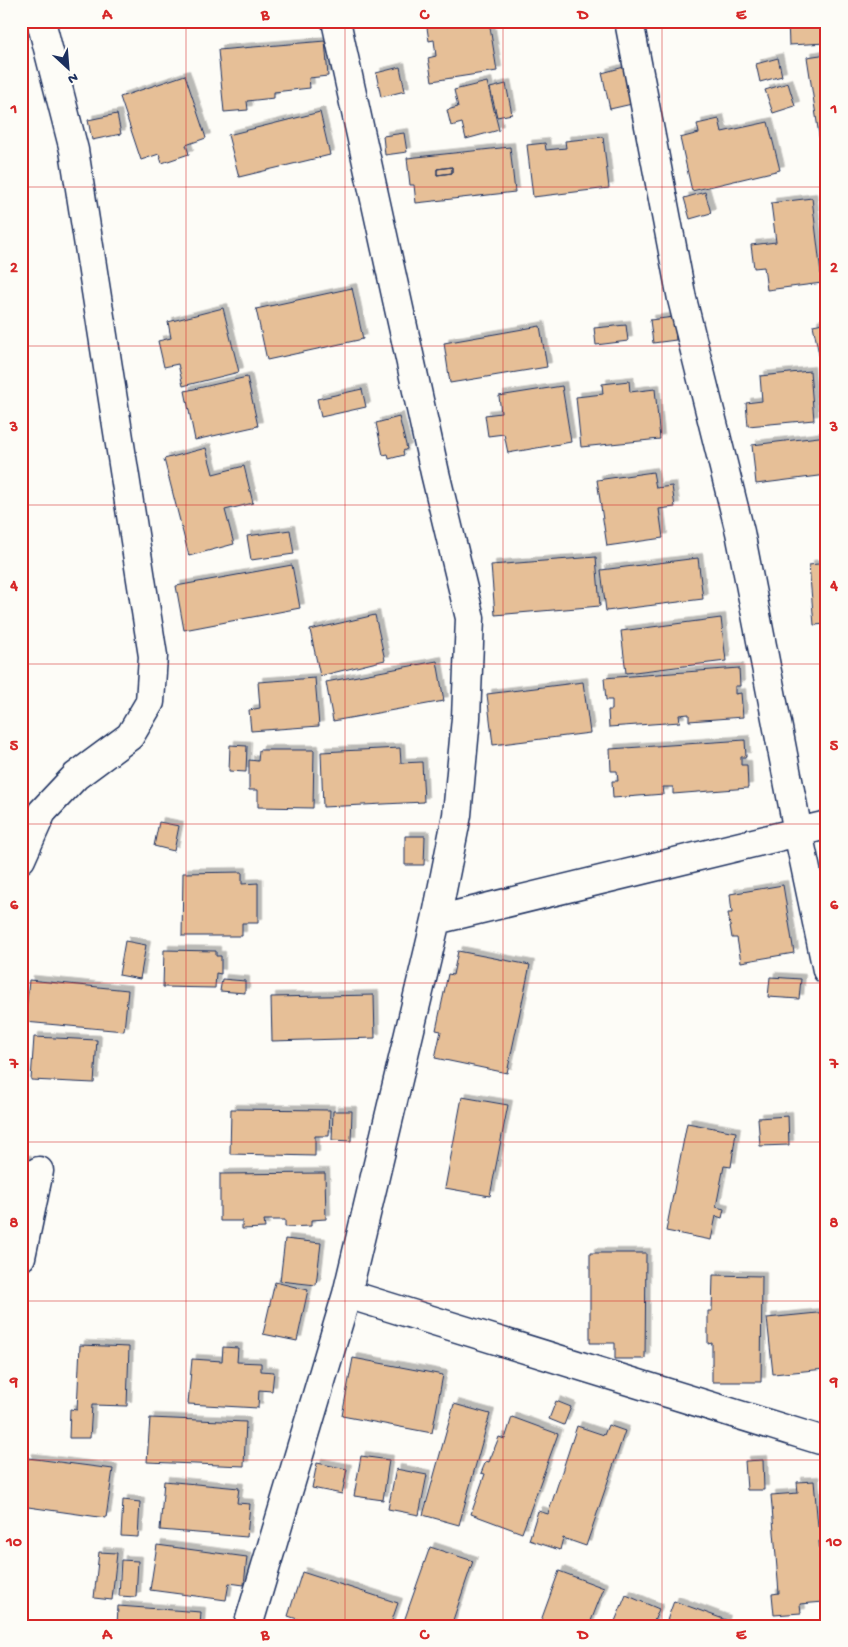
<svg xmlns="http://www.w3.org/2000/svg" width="848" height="1647" viewBox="0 0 848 1647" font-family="'Gochi Hand',sans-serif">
<defs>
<filter id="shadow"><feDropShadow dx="4.5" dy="-4.5" stdDeviation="0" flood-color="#0004"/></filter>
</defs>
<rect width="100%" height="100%" fill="#fdfcf7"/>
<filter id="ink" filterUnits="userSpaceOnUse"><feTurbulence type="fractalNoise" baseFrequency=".02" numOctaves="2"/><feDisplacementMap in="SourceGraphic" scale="10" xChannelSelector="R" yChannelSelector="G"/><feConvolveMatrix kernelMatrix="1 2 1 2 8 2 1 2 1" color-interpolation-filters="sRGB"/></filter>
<g filter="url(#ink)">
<path fill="#e6bf97" stroke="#1b2f5e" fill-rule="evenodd" filter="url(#shadow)" d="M426,21H489L497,71L432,81L428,58L436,56L434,40L429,41Z
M788,21H827V43L789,45Z
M325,41L328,76L309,78L310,88L274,92V98L247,101L248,110L224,112L218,50Z
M827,54V167L824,168L807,57Z
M778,58L782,76L760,82L756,64Z
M400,67L405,91L381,97L376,73Z
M624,67L632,104L610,109L602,73Z
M185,75L206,138L186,145L189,154L162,163L159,154L141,160L120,97Z
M487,82L499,130L466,139L462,123L451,126L447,110L458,107L454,90Z
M788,83L795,106L773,113L765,90Z
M506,84L512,114L497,117L490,88Z
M320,112L330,155L239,177L228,135Z
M117,114L121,134L92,140L88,120Z
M719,119L722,132L768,122L780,170L692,191L680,138L699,133L697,124Z
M404,133L407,152L385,155L383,136Z
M603,137L609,188L533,197L527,145L545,143L546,150L566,148L565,141Z
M510,147L515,192L416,203L414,185H410L407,158ZM452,167V173L437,175V169Z
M452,167V173L437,175V169Z
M822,182H827V217Z
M705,192L711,213L690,219L684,198Z
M812,198L822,283L767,290L764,267L754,268L751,245L776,242L771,203Z
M352,288L363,339L267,360L256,309Z
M223,308L239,372L183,386L178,364L164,367L158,341L171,338L168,322Z
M674,317L676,340L653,343L650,320Z
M827,322V378L824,379L813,325Z
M626,325L628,341L596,345L594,328Z
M540,326L547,367L450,383L444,343Z
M810,371L814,420L748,426L746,403L762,401L760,376Z
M247,377L258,426L195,440L185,391Z
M629,381L630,392L655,389L660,439L581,447L576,397L603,394L602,384Z
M562,386L571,442L508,453L504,434L488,436L485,415L501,413L499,396Z
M362,389L366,407L321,417L317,399Z
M399,417L407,449L403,451L404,455L389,459L388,454L383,455L376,423Z
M827,436V475L756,484L752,445Z
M206,448L213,474L244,466L253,503L225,510L234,544L189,556L164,459Z
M653,472L656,488L672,486L675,507L659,509L663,538L607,546L597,480Z
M290,530L294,554L251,560L247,536Z
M596,557L600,606L495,615L491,565Z
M698,558L703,599L606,611L601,570Z
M827,563V624L814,625L809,565Z
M292,565L300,608L184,630L176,586Z
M375,615L385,660L320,676L310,630Z
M721,618L726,661L626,673L621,631Z
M437,661L444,701L333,721L326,682Z
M739,668L740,686H735V694L741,693L743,717L689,721V714L679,715L680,722L609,727L608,710H612V700H606L604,678Z
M315,678L319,726L251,731L249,710L260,708L258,682Z
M583,682L590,733L493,745L487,694Z
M745,740L746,757H741V765H747L748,788L673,794V787H663L664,794L613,798L612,781H618L617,771H611L610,749Z
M230,745L247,746L246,772L229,771Z
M400,748L401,763L422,762L424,802L323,807L321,752Z
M259,750H314L313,808L258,807V790H249V760L258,761Z
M159,822L179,826L174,851L154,846Z
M405,836H425L424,865H405Z
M242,872V884L258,883V923H242V936H182L183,873Z
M783,885L794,953L741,962L737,938H732L728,913H732L730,894Z
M125,941L146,945L140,979L119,975Z
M164,950L216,951V956H221V974L216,973L215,988L163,987Z
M458,951L530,965L507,1073L435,1058L441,1031L436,1030L448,974L453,975Z
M770,977L801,979L799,999L768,997Z
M222,979L245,981V993L220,991Z
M29,980L128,990L124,1031L25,1022Z
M374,995L375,1038L272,1041L271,997Z
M34,1037L97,1040L94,1083L31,1080Z
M462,1097L508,1105L490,1196L445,1188Z
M231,1109L330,1110L329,1136H315V1156L230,1154Z
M333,1111H352L351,1141L332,1140Z
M788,1116L789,1145L760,1146L758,1118Z
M687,1123L736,1132L731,1167L724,1166L716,1207L724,1209L722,1218L716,1216L711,1240L666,1231Z
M21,1160H27L29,1194L21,1195Z
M325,1173L326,1219L311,1220V1226L285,1227V1220H264L265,1228L242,1229V1221H220V1174Z
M285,1239L321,1243L316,1285L280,1281Z
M590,1253H646L645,1359H615V1343H590Z
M713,1275L762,1276L761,1382H712V1343L708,1344V1311H712Z
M275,1282L308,1290L297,1341L263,1334Z
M827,1312V1387L825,1369L773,1374L767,1318Z
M80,1345L129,1347L127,1406L92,1405L90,1438H69L70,1409L77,1410Z
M223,1347L238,1348L237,1362L261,1363V1371L274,1372L272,1391L259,1390L258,1408L188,1404L192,1359L222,1361Z
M353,1358L443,1375L432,1433L342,1416Z
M556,1401L571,1407L564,1425L549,1419Z
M454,1404L490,1414L459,1525L423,1515Z
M512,1417L558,1434L522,1533L471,1514L485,1474L481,1473L486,1461L489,1462L499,1437L505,1439Z
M150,1418L246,1422L244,1466L147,1462Z
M608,1425L625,1431L586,1546L563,1538L560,1550L529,1540L538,1511L548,1514L577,1426L604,1435Z
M361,1456L389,1460L383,1500L354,1496Z
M28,1458L113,1469L106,1518L21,1506Z
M763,1460L764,1490H747L745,1461Z
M317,1463L347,1469L342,1494L312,1488Z
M396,1469L427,1475L419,1515L388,1509Z
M164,1481L239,1488L237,1503L250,1504L247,1537L160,1530Z
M814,1481L818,1527H825L826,1541H819L824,1602L800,1604L801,1613L774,1615L772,1594L779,1593L771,1495L798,1493L797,1482Z
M123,1500L140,1502L138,1537L121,1536Z
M157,1545L247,1557L244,1585L229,1583L226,1600L150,1590Z
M430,1547L473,1561L451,1626H409L403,1624Z
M99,1552L117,1553L112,1600L94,1598Z
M121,1560L138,1561L136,1597L119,1596Z
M559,1571L604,1588L589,1626H539Z
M302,1572L398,1603L390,1626H319L288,1616Z
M626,1595L659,1609L652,1626H613Z
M674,1601L726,1620L724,1626H665Z
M118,1606L201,1612L200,1626H117Z"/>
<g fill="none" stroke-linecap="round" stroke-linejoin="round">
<g stroke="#1b2f5e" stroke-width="31">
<path id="minor" d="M629,21L682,299L740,532L798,832L827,970
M21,859L42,812L76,776L130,736L150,702L153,656L74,150L41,21
M436,920L827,825
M21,1257L39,1171
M347,1294L827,1442
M248,1626L347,1294L436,920L457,815L466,718L470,618L435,473L336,21"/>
</g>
<use href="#minor" stroke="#fdfcf7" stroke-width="28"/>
</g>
</g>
<path fill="none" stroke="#d62828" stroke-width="1" stroke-opacity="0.55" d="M186,21V1626M345,21V1626M503,21V1626M662,21V1626M21,187H827M21,346H827M21,505H827M21,664H827M21,824H827M21,983H827M21,1142H827M21,1301H827M21,1460H827"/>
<rect width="848" height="1647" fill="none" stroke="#fdfcf7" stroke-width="55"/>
<g transform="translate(68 68) rotate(154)" stroke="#fdfcf7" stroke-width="4" paint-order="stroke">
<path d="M0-4L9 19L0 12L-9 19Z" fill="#1b2f5e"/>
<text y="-8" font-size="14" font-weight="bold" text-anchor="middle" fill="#1b2f5e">N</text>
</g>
<rect x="28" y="28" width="792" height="1592" fill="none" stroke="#d62828" stroke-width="2"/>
<g font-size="16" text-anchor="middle" font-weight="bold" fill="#d62828">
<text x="107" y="19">A</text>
<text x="265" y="19">B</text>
<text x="424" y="19">C</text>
<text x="583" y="19">D</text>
<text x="741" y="19">E</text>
<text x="14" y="113">1</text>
<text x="834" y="113">1</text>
<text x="14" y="272">2</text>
<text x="834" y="272">2</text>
<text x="14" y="431">3</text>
<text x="834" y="431">3</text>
<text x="14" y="590">4</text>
<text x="834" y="590">4</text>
<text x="14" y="750">5</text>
<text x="834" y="750">5</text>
<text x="14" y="909">6</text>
<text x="834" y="909">6</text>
<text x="14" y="1068">7</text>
<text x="834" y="1068">7</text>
<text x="14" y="1227">8</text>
<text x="834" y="1227">8</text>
<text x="14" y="1386">9</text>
<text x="834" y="1386">9</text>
<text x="14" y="1546">10</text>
<text x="834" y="1546">10</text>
<text x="107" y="1639">A</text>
<text x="265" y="1639">B</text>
<text x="424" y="1639">C</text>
<text x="583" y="1639">D</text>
<text x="741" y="1639">E</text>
</g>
</svg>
